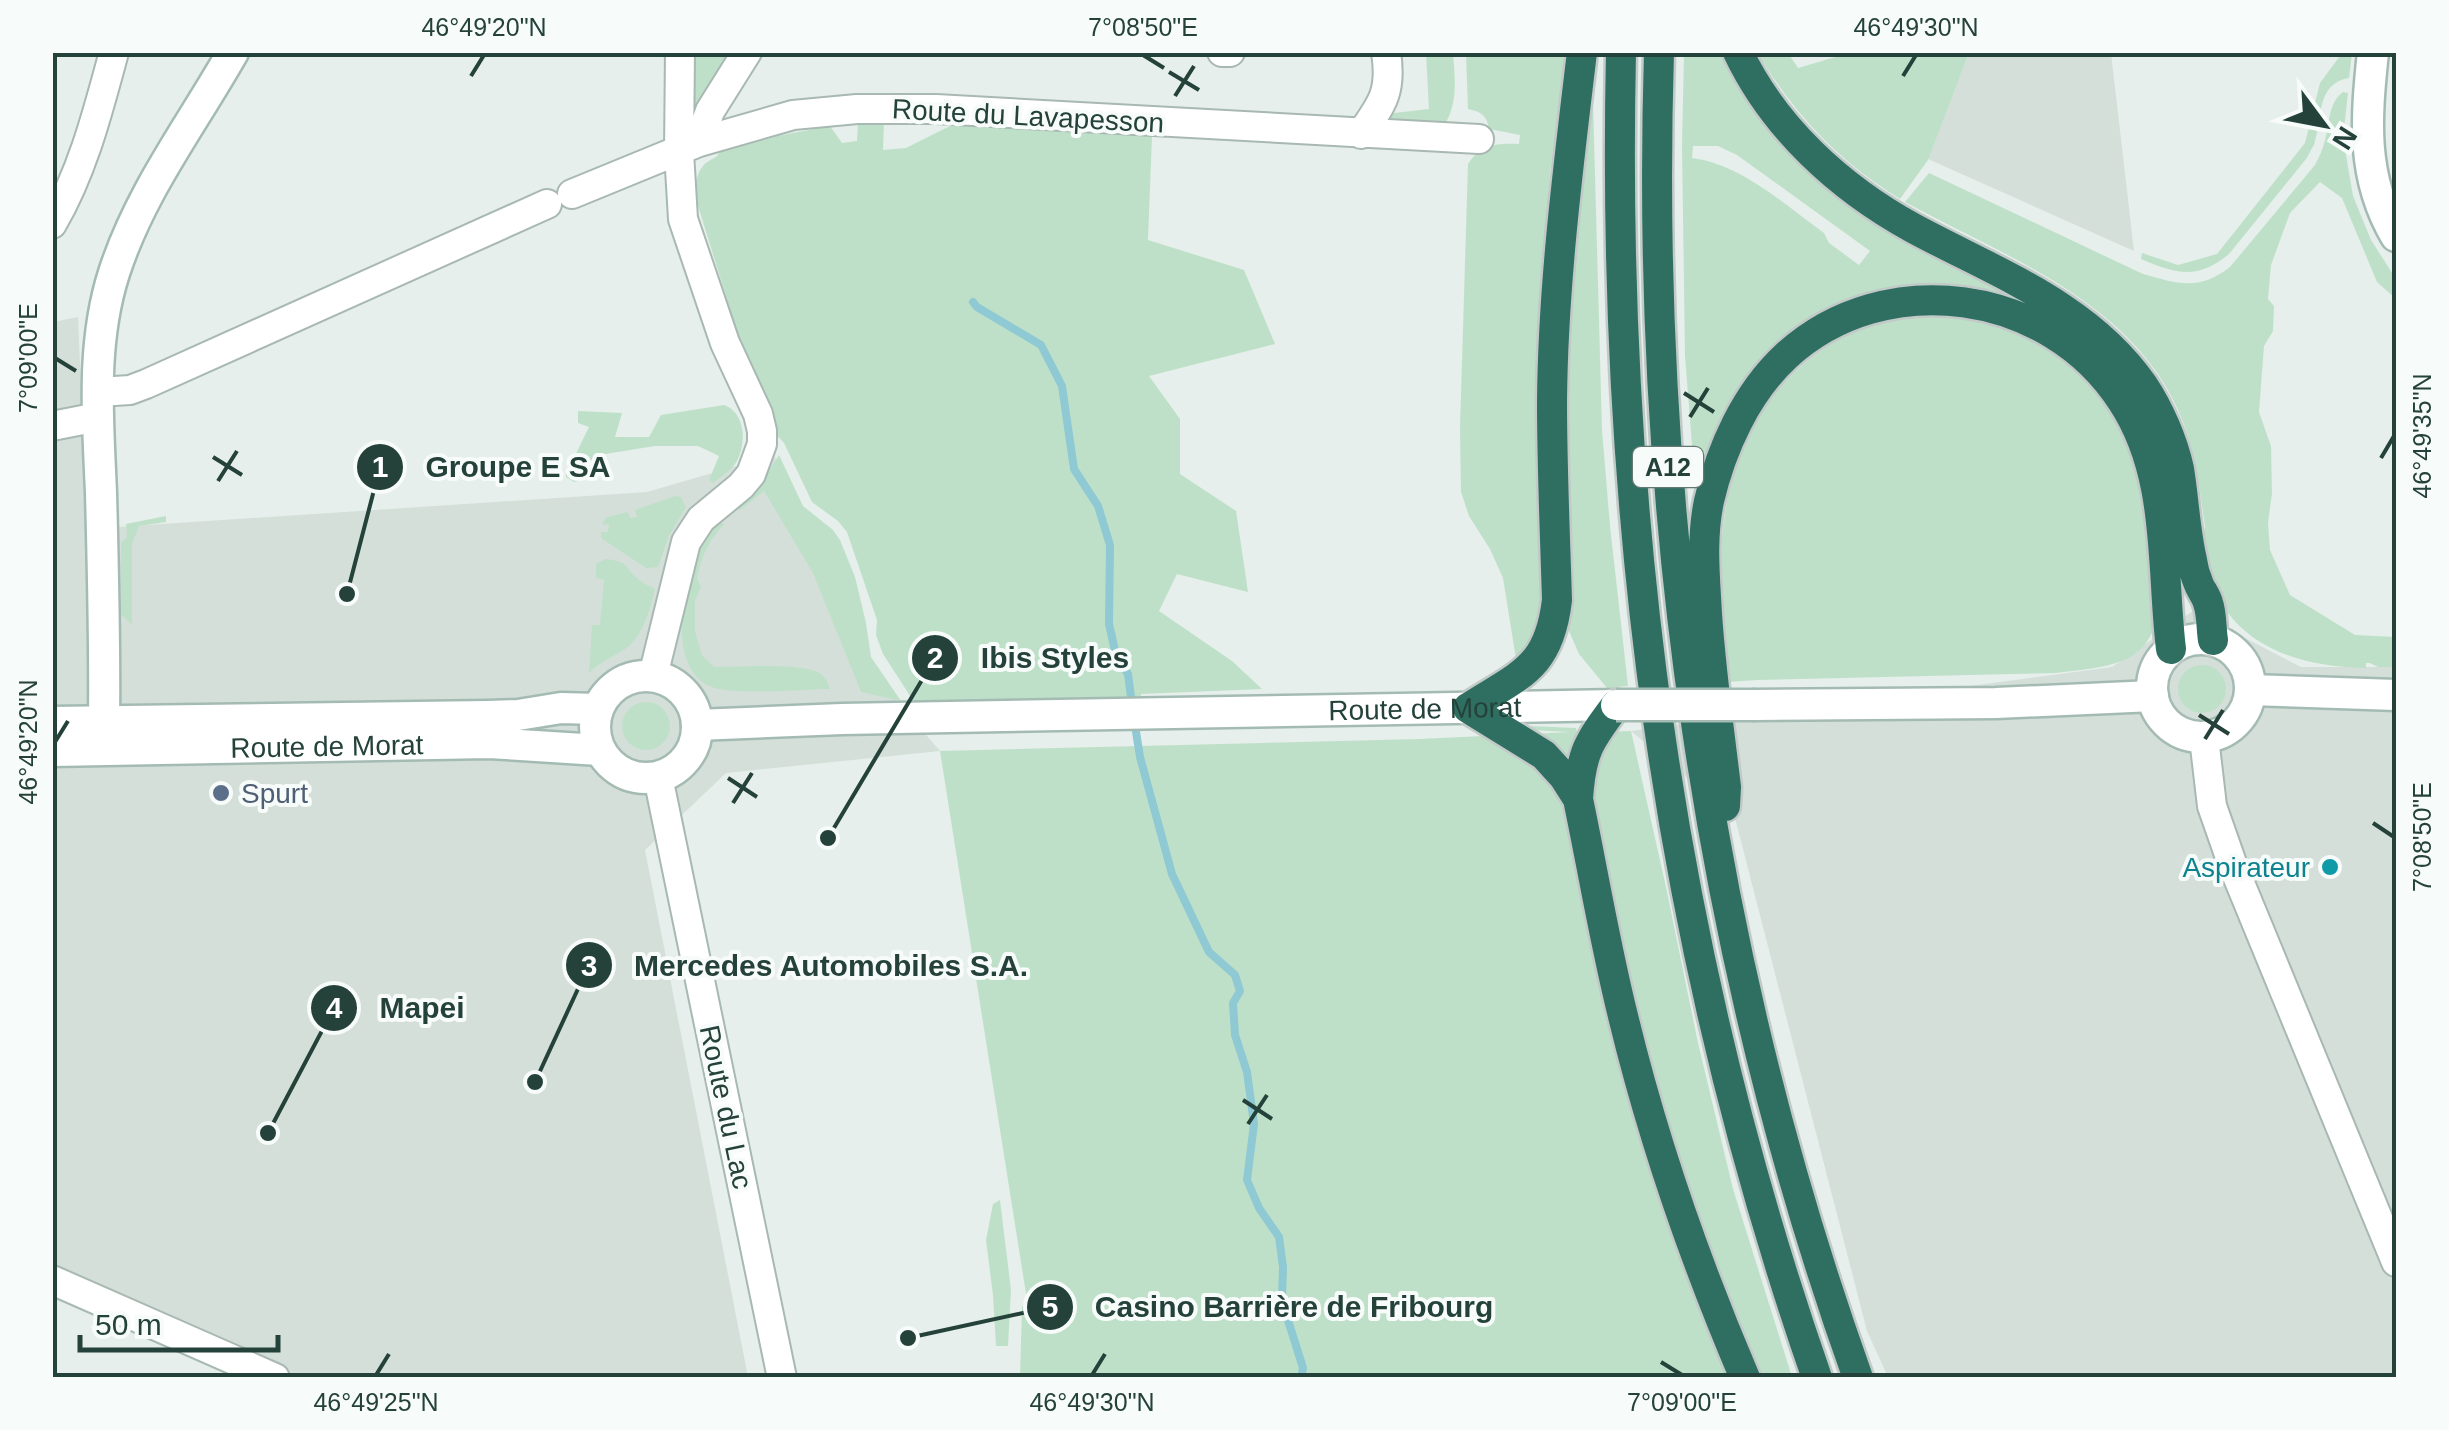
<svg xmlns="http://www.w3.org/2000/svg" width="2449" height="1430" viewBox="0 0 2449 1430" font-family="Helvetica,sans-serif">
<rect width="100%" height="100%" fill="#e6efeb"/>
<path fill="#d4dfda" d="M1969,53H2111L2134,251L1928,159Z
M78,317L87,529L647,492L774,455L868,668L940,751L726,773L645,850L748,1377H248L53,1280V322Z
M2193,611L2301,667H2396V1377H1888L1867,1331L1735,818L1631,731L2112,667Z"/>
<path fill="#bfe0c8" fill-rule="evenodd" d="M693,53H738L700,111L692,106Z
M1426,53H1453C1455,76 1458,103 1445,124L1384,123L1385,114L1429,109Z
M1466,53H1566L1550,172L1541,293L1540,392L1547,614L1520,684L1503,578L1490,549L1469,516L1461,492L1460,428L1468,164C1481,144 1497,143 1519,144L1520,135L1489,129C1487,116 1482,112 1468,109Z
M1684,53H1730L1791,144L2077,326L1990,295L1806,329L1703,483H1695L1685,356L1682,145ZM1693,146H1718L1737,155L1870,251L1859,265L1829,243L1824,233C1785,205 1741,164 1692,158Z
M1757,53H1788L1798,68L1849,53H1969L1928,160L1900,199C1835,158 1798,118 1757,53Z
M2342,53H2352L2349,78C2316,83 2322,120 2314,145C2313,146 2307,158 2306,159L2229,254C2198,280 2176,274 2141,259L2142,253L2178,265L2217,254L2305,143L2320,83Z
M2343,92L2348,93L2343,138L2353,196L2371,240L2396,279V299L2377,282L2342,198L2320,182L2290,213L2271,265L2268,299L2274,306L2273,331L2264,346L2259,412L2271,446L2272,493L2268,523L2270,550L2290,595L2355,635L2396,637V667H2378L2370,663H2366V668C2295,667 2224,643 2207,566C2205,552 2200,540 2205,527C2200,492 2196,456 2183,422C2137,302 2008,259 1905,202L1929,173L2143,274C2178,284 2199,291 2230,267L2315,165C2319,157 2323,149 2325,140C2330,123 2328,103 2343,92Z
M1584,101L1593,102L1602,430L1610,526L1628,686L1607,688L1579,654L1562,615L1560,408Z
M858,122H884L883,150L906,148L958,122L1152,136L1148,240L1244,270L1275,344L1149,376L1180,419V474L1236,511L1248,592L1177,574L1159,611L1232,661L1262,689L1141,694V701L914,702L883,654L876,635L877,620L847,532L838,521L812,502L784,443L775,433L770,407L743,351L694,193C696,181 698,167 709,161C720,154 712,162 720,152L777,136L830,126L842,143L857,141Z
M1938,315C1967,319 1995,322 2022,332C2070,350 2109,398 2128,444C2136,462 2135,487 2147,503C2150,534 2161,599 2154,627C2150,641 2138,655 2124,660C2103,669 2077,670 2055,673L1757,680L1728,682C1724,634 1719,586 1722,538C1729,448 1772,369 1856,331C1882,319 1910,317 1938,315Z
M724,405C745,412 747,442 737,461C732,470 722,476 713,483L709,480L719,456L698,446H655L599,455L602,474L574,482L566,477V474L589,427L578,423V411L622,413L615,437H649L661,415Z
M779,455L803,506L833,530L840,540L855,577L866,623L871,657L901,701L861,692L813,573L764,491L739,511V503L762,481Z
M675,496L681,497L686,507L669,536L658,567L646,568L601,538V532H608L609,525L602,524L607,517L628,512L630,518L637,517L635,510Z
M166,516V522L139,526L132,544V625L121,614V542L127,537L126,524Z
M714,522L724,524C709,541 701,556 697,579L701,587L695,601V631L702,655L714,667C738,667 794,663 815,671C824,674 827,680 830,689C803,689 728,697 707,685C660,658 688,556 714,522Z
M605,559C633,562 622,568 641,581C645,585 651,586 655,589C650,610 642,640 622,651C610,658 599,663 589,673L592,625H600L604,580L596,578V564Z
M2178 689a24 24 0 1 1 48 0a24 24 0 1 1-48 0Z
M622 726a24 24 0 1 1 48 0a24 24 0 1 1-48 0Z
M1529,726L1576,728L1577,733L1631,731L1666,887L1698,1043L1733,1189L1792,1377H1020L1022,1307L1027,1300L940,751L1419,739L1570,732L1529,730Z
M1000,1200L1011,1290L1008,1346H996L993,1295L986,1240L993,1204Z"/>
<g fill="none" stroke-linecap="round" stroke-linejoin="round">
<path stroke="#8ec9d4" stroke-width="8" d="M973,302L977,307L1041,345L1062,386L1074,469L1098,506L1110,545L1109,624L1116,655L1128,674L1132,705
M1134,719L1140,757L1172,874L1209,952L1235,975L1240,991L1233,1003L1235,1035L1247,1072L1254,1124L1247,1180L1259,1208L1279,1237L1283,1267L1282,1301L1303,1368L1301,1378"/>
<g stroke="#a8b8b2" stroke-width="32">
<path id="street" d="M1222,52H1230
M1361,134C1383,103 1392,91 1386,52
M699,142L710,111L747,52
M572,194L699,142L793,115L857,109H936L1479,139
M52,224C83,171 98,111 114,52
M98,392L130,390L146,384L547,204
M52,426L98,417
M653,676L686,542L701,519L741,486L751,474L762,444V431L758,414L725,343L683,219L679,152L680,52
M2204,738L2212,806L2233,866L2396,1262
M658,777L782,1378
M52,1280L275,1378"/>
</g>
<g stroke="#a4bbb3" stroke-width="35">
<g id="secondary">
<path d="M2373,52C2366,118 2361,177 2396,236"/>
<circle cx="2201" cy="688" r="49"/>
<circle cx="646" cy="727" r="51"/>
<path d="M2251,690L2396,695"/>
<path d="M1756,705L1996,703L2153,696"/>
<path d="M52,722L488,716L518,715L561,708L598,709"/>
<path d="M104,722C105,646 103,569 101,493C98,420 91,344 114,273C140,192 191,126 233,52"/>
<path id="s1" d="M697,725L842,719L1616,705"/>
<path id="s2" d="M52,751L489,743L599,750"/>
</g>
</g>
<g stroke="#c2cac8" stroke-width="35">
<path id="highway" d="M1621,52C1611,509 1666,945 1817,1378
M1659,52C1645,501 1706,954 1858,1378
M1738,52C1774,128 1840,188 1913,228C1996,273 2087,305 2143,385C2159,409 2173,441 2179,469C2184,499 2185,530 2192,560C2193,567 2195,575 2198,582C2200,589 2206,595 2208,603C2212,614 2211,628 2213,640
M1616,705C1589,741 1581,752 1578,799C1593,871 1605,944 1623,1016C1653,1140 1695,1261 1745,1378
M1578,799L1564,777L1544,755L1468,708C1521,674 1549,668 1557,600C1555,534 1552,468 1552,402C1553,285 1568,169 1582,52
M1725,806L1726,787C1719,729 1711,672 1707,614C1705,576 1701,539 1709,501C1721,449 1746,393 1786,356C1885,265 2050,289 2122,401C2171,475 2161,566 2171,649"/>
</g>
<use href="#street" stroke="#fff" stroke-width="28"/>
<use href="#secondary" stroke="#fff" stroke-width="30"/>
<use href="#highway" stroke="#2f6f62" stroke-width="30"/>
<g stroke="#a4bbb3" stroke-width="35" stroke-linecap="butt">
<path id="secondary-bridge" d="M1616,705H1756"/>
</g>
<use href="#secondary-bridge" stroke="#fff" stroke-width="30"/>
</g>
<path fill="none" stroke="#24423a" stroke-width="4" d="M1143,55L1164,68M1169,72L1199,90M471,76L484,55M1903,76L1916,55M1175,96L1194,66M55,358L76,371M1684,393L1714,412M1690,417L1708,388M213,457L242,475M2381,458L2394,436M218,481L237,451M2199,715L2229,734M2205,739L2223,710M55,742L68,721M728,778L757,797M733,803L752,773M2373,823L2394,837M1243,1100L1272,1119M1248,1124L1267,1095M1661,1362L1682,1375M376,1375L389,1354M1092,1375L1105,1354"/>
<circle fill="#5c6f8a" stroke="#f7fbf9" stroke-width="4" cx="221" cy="793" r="10"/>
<circle fill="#0f9aa8" stroke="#f7fbf9" stroke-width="4" cx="2330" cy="867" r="10"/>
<g text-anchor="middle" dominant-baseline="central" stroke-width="8" stroke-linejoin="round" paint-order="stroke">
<rect fill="#f7fbf9" stroke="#637a73" stroke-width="2.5" x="1633" y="447" width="70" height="40" rx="8"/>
<g font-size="25" font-weight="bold" fill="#24423a">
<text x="1668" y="467">A12</text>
</g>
<g font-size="28" fill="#24423a" stroke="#f7fbf9">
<text transform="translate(1028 116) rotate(3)">Route du Lavapesson</text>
<text stroke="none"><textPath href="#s1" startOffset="728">Route de Morat</textPath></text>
<text stroke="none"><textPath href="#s2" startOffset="275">Route de Morat</textPath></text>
<text transform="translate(726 1107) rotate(78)">Route du Lac</text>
</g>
<g font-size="28" fill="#4e5e75" stroke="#f7fbf9" text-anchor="start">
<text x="241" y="793">Spurt</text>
</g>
<g font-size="28" fill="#0d838f" stroke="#f7fbf9" text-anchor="end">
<text x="2310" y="867">Aspirateur</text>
</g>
</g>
<path fill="none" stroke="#24423a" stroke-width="4" d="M347 594L380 467M828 838L935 658M535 1082L589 965M268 1133L334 1008M908 1338L1050 1307"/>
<g fill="#24423a" stroke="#f7fbf9" stroke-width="4">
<circle cx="347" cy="594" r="10"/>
<circle cx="828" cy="838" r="10"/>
<circle cx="535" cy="1082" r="10"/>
<circle cx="268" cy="1133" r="10"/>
<circle cx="908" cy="1338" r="10"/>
<circle cx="380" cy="467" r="25"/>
<circle cx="935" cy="658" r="25"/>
<circle cx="589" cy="965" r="25"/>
<circle cx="334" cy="1008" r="25"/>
<circle cx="1050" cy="1307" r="25"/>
</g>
<g font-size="30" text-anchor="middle" font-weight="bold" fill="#fff">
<text x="380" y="477">1</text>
<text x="935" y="668">2</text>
<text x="589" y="976">3</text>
<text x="334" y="1018">4</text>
<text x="1050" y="1317">5</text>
</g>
<g font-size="30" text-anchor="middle" font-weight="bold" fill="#24423a" stroke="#f7fbf9" stroke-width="8" stroke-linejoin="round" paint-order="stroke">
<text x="518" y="477">Groupe E SA</text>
<text x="1055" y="668">Ibis Styles</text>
<text x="831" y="976">Mercedes Automobiles S.A.</text>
<text x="422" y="1018">Mapei</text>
<text x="1294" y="1317">Casino Barrière de Fribourg</text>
</g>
<rect width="2449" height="1430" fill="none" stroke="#f7fbf9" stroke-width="110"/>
<g transform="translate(2324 125) rotate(122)" stroke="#f7fbf9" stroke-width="8" paint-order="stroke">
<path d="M0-8L18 38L0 25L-18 38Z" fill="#24423a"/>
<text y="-15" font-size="28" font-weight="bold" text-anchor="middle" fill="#24423a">N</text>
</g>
<path d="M80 1335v15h198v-15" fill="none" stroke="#24423a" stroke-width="5"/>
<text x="95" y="1335" font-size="30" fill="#24423a" stroke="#f7fbf9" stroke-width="8" paint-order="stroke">50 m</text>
<rect x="55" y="55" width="2339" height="1320" fill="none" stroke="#24423a" stroke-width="4"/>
<g font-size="25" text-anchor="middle" fill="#24423a">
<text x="484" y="36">46°49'20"N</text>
<text x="1143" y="36">7°08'50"E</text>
<text x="1916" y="36">46°49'30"N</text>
<text transform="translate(28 358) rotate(-90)" y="9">7°09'00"E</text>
<text transform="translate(2422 436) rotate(-90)" y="9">46°49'35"N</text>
<text transform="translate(28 742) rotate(-90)" y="9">46°49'20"N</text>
<text transform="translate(2422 837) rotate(-90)" y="9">7°08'50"E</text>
<text x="376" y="1411">46°49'25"N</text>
<text x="1092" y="1411">46°49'30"N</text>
<text x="1682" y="1411">7°09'00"E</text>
</g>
</svg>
